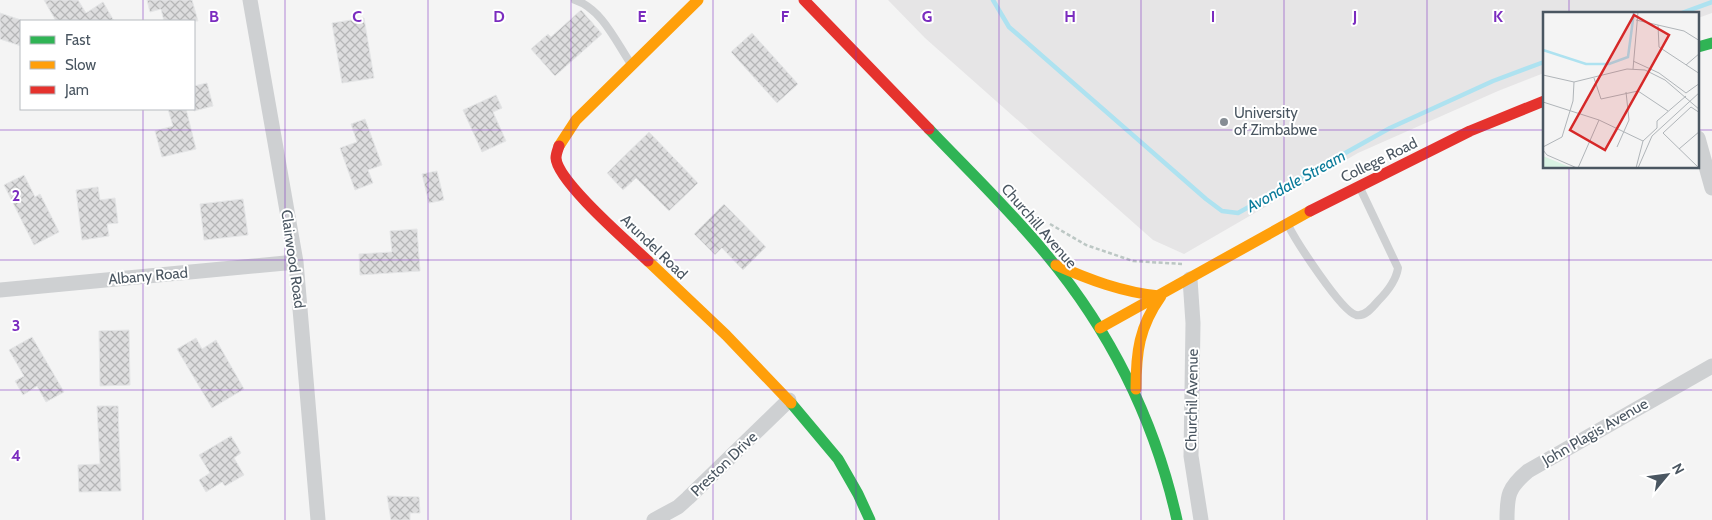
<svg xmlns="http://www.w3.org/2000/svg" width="1712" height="520" viewBox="0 0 1712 520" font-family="Cabin,sans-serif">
<defs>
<pattern id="building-cross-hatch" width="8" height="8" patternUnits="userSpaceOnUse" patternTransform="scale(1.25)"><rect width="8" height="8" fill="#ddddde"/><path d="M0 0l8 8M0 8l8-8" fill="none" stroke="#b5b6b7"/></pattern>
</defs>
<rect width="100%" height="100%" fill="#f4f4f4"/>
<path fill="#e6e5e6" d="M888,0H1712V13L1698,18V14H1544V73L1498,91L1358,153L1184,254L1153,240L925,38Z"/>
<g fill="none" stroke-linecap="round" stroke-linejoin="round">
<path stroke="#aee2f0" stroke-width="4.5" d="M993,0L1009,27L1206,199L1222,211L1238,213L1390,128L1493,81L1544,62
M1679,14L1712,2"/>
</g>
<path fill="url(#building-cross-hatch)" stroke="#e5e6e7" d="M44,0H78L86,13L103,2L114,21H56Z
M147,0H192L198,21H164L161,9L150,12Z
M581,10L602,34L555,76L531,49L548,34L551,37Z
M0,13L21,20V46L0,39Z
M364,18L374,78L342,83L332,23Z
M752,33L798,84L777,103L731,52Z
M207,83L213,106L194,111V86Z
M496,95L502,108L493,112L506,141L482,152L463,110Z
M168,109H186L196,149L162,157L155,131L173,126Z
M365,119L382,165L368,170L373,183L355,190L340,148L357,142L351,124Z
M649,132L698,183L669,211L636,178L623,190L607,173Z
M437,171L444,200L429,203L422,174Z
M24,175L35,197L40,194L59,232L34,245L4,185Z
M98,187L100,200L115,198L118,223L107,224L109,236L82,240L76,190Z
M243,199L248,235L204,240L200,204Z
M724,204L766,247L743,270L722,248L715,255L694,234Z
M417,229L420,271L360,275L359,254L392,252L390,231Z
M129,330L130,385L100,386L99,331Z
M32,337L64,392L46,402L37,386L23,395L15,381L24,376L9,350Z
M196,338L202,349L216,340L244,389L212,408L177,349Z
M97,406H118L121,491L79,492L78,465L100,464Z
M231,436L241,453L234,458L244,475L225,486L222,482L206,492L199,480L210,473L199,455Z
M387,496L419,497L420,513H410V520H391Z"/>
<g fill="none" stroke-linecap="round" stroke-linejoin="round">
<path stroke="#bcc7c4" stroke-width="2.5" stroke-dasharray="4 2.5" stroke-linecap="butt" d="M1050,224L1086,245L1133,261L1182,264"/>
<path stroke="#ced0d2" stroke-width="8" d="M575,0C602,9 616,42 631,64
M1288,225C1296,241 1341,311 1356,315C1365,317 1373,307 1378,301C1387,292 1396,281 1398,268L1360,188"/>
<path stroke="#ced0d2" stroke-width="15" d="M250,0L296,262L318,520
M1698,138L1712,188
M1190,279L1193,323L1191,456L1201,520
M0,290L296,262
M654,520L678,507L688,498L789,400
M1507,520C1507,495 1508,488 1528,471L1712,366"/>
<path stroke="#30b455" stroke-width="11" d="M1698,47L1712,43
M929,129C968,170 1010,210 1046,254C1111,332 1155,421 1177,520
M791,403L838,459L858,494L870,520"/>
<path stroke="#ff9f0a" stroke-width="11" d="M559,146L576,120L698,0
M648,261L726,335L791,403
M1056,265C1090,280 1122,292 1159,296
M1100,328L1310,211
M1136,389C1136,352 1139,327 1161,296"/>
<path stroke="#e5322d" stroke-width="11" d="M804,0L929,129
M559,146C558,149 556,154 556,158C557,181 629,243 648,261
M1310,211L1470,131L1544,101"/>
</g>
<path fill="none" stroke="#7b2cbf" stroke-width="1" stroke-opacity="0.55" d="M143,0V21M285,0V520M428,0V520M571,0V520M713,0V520M856,0V520M999,0V520M1141,0V520M1284,0V520M1427,0V520M1569,0V14M143,109V520M0,130H1544M1698,130H1712M1569,168V520M0,260H1712M0,390H1712"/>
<circle fill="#868d94" stroke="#fff" stroke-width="2" cx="1224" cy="122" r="5"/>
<g text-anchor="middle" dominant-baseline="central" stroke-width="4" stroke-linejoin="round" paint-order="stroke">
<g font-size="15" fill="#4a5661" stroke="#fff" text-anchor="start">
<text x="1234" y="113">University<tspan x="1234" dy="17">of Zimbabwe</tspan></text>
</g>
<g font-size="15" fill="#4a5661" stroke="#fff">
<text transform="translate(1379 160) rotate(-26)">College Road</text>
<text transform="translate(1039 226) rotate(49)">Churchill Avenue</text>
<text transform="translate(654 247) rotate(44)">Arundel Road</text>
<text transform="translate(293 259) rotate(82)">Clairwood Road</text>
<text transform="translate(148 276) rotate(-5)">Albany Road</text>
<text transform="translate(1192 400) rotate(-89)">Churchil Avenue</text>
<text transform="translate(1595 432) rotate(-30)">John Plagis Avenue</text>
<text transform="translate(724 464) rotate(-44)">Preston Drive</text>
</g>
<g font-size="16" font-style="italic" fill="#0c7c9b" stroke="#fff">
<text transform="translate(1296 181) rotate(-29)">Avondale Stream</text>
</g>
</g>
<g transform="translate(1543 12)">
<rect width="156" height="156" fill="#f4f4f4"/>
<path d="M0,144L29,156H0Z" fill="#d9f2e3"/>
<path fill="none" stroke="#aee2f0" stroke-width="2.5" d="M0,38L43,52H66L85,45L91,0"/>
<path fill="none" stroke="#b0b5b9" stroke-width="1" d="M93,8L141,19L157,29M115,13L116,35L157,62M90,49L116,61L143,81L157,71M143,53L157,41M90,57L95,0M0,63L31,70L84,57L102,58L122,68L157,98M51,66L58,87L95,79L125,99M0,90L56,108L100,129M0,135L19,125L30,89L31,70M74,135L86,108L83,80M136,137L157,119M0,138L4,143L34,156M35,156L56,108M93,156L100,129L114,116V109L143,84M95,156L109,124L157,80M156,156L120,121L148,95L157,101"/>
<path fill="#d62828" fill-opacity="0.15" stroke="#d62828" stroke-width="2.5" d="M91,3L126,23L62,138L27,118Z"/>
<rect width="156" height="156" fill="none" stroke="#4a5661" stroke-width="2.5"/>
</g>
<g font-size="16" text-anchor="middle" font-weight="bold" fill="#7b2cbf" stroke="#fff" stroke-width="4" stroke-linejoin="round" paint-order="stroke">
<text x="214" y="22">B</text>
<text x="357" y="22">C</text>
<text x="499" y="22">D</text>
<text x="642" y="22">E</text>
<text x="785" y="22">F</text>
<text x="927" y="22">G</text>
<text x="1070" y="22">H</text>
<text x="1213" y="22">I</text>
<text x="1355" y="22">J</text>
<text x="1498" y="22">K</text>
<text x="16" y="201">2</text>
<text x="16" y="331">3</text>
<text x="16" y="461">4</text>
</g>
<rect x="20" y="20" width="175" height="90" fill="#ffffff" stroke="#b7bbc0"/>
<rect x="30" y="36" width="25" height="8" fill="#30b455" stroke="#b7bbc0"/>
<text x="65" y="45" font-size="15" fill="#4a5661">Fast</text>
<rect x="30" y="61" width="25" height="8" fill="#ff9f0a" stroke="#b7bbc0"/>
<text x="65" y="70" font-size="15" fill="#4a5661">Slow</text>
<rect x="30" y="86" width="25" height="8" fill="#e5322d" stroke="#b7bbc0"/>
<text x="65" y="95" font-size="15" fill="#4a5661">Jam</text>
<g transform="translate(1667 475) rotate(61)" stroke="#ffffff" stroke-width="4" paint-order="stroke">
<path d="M0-4L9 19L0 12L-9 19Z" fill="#4a5661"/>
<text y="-8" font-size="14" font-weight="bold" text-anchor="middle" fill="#4a5661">N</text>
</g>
</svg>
